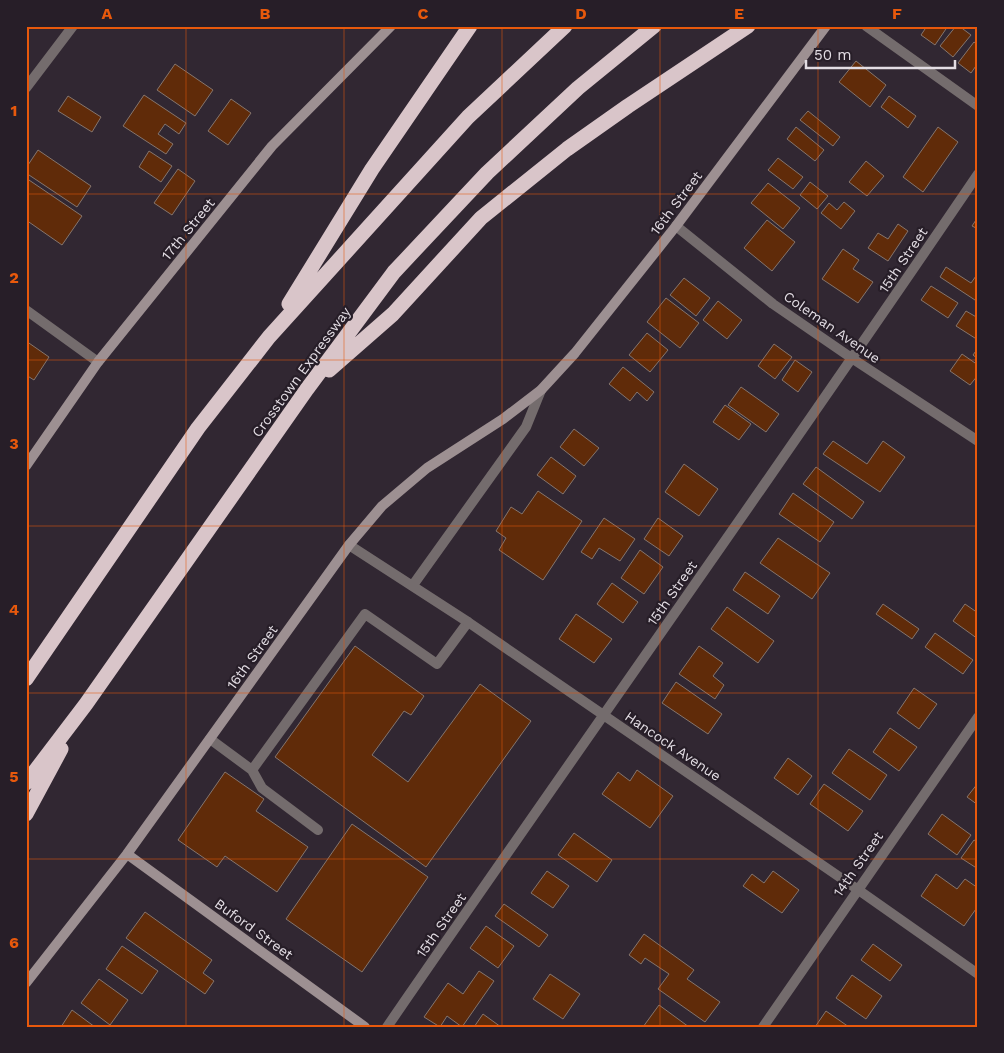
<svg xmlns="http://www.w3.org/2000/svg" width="1004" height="1053" viewBox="0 0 1004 1053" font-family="'Work Sans',sans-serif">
<rect width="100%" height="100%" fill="#312732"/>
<path fill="#602b09" stroke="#85756d" d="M927,26H948L935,45L921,35Z
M956,26H959L971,35L953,57L940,46Z
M974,42L978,45V63L971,73L958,63Z
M856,61L886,85L870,107L839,82Z
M175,64L213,90L195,116L157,90Z
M144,95L186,123L179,134L165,124L158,134L173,144L166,154L123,126Z
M68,96L101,117L92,132L58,111Z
M889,96L916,116L908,128L881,107Z
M231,99L251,113L228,145L208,131Z
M808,111L840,137L833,146L800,120Z
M796,127L824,150L815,161L787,139Z
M938,127L958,142L923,192L903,177Z
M38,150L91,186L77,207L26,173V168Z
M149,151L172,166L161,182L139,167Z
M778,158L803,177L793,189L768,170Z
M866,161L884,176L867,196L849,182Z
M178,169L195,181L172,215L154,203Z
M26,178L82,216L62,245L26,220Z
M810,182L828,196L817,209L800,195Z
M768,183L800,208L783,229L751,203Z
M844,202L855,211L841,229L821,213L829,203L837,210Z
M978,217V229L972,226Z
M767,220L795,242L772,271L744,248Z
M898,224L908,231L888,261L868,248L878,233L888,239Z
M843,249L859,260L853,269L873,282L858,303L822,279Z
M946,267L971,283L976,276L978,277V302L940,277Z
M684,278L710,298L696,316L670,295Z
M931,286L958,303L948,318L921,300Z
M666,298L699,323L680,348L647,322Z
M718,301L742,320L727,339L703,320Z
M966,311L978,318V340L956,326Z
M647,333L668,350L650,372L629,355Z
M26,341L49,357L34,380L26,375Z
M774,344L792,357L775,379L758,366Z
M978,348V359L973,355Z
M962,354L978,365V375L970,385L950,371Z
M795,360L812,372L798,392L782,380Z
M623,367L654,392L647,401L637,392L630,401L609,384Z
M741,387L779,414L766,432L728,405Z
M725,405L751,424L739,440L713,422Z
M574,429L599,448L584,466L560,447Z
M833,441L867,464L883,441L905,457L880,492L823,454Z
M551,457L576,476L563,494L537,475Z
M684,464L718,489L699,516L665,492Z
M816,467L864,502L852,519L803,484Z
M538,491L582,521L543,580L499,550L506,538L496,531L511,507L522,514Z
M793,493L834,522L820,542L779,514Z
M604,518L635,539L620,561L599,548L592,559L581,552Z
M658,518L683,536L669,556L644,539Z
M778,538L830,573L812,599L760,563Z
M640,550L663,567L644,594L621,578Z
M745,572L780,596L768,614L733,590Z
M612,583L638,602L623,623L597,604Z
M883,604L919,629L912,639L876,614Z
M965,604L978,613V639L953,621Z
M727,607L774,641L758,663L711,629Z
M576,614L612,639L594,663L559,639Z
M935,633L973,660L963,674L925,647Z
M355,646L424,696L411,715L404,711L372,755L408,782L480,684L531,721L426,867L275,757Z
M699,646L723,663L713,676L724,685L715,699L679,674Z
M676,682L722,714L708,734L662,703Z
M914,688L937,704L919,729L897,713Z
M890,728L917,747L899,771L873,752Z
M849,749L887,775L870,800L832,773Z
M788,758L812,776L798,795L774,778Z
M637,770L673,796L650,828L602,794L618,772L630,781Z
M225,772L264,799L256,811L308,847L277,892L225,856L217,867L178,840Z
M978,783V805L967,797Z
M824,784L863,811L848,831L810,804Z
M942,814L971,835L957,855L928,834Z
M352,824L428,877L362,972L286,919Z
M574,833L612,860L597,882L558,855Z
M974,840L978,842V869L961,858Z
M547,871L569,886L553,908L531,893Z
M773,871L799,890L782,913L743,886L752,874L764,883Z
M936,874L957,889L965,879L978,888V906L964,926L921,896Z
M504,904L548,935L539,947L495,916Z
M145,912L212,960L203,973L214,981L205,994L126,938Z
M486,926L514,946L498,968L470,948Z
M644,934L694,970L687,979L720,1002L705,1022L658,989L669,974L645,958L641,964L629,955Z
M873,944L902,965L890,981L861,960Z
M122,946L158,971L142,994L106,969Z
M479,971L494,981L462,1027L447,1016L440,1027L424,1017L448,983L463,994Z
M550,974L580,994L563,1019L533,999Z
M852,975L882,996L866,1019L836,998Z
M99,979L128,1000L110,1025L81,1003Z
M659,1005L689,1027H643Z
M72,1010L95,1027H61Z
M826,1011L849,1027H815Z
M483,1014L501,1027H474Z"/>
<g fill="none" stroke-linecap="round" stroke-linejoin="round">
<path stroke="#746c6d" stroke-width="10" d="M210,739L252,770L262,788L318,830
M252,770L365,614L437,664L468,622"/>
<path stroke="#746c6d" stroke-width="10" d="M866,26L978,106
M26,88L73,26
M676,226L773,304L853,359L978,441
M26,310L98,362
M349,545L468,622L857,889L978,974
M413,585L526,427L541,390
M387,1027C583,742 784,460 978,174
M763,1027L978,717"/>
<path stroke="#9d9092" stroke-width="10" d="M26,466L98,362L272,146L391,26
M127,854L365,1027
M26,983L127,854L349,545L382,506L427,468L503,419L541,390L575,353L676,226L826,26"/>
<path stroke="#d9c5c9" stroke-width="15" d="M289,304L372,169L470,26
M329,370L393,314L481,218L567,149L628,106L748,26
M26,679L198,428L269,337L468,117L565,26
M26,783L86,704L307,389L394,272L487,173L578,88L654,26
M26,814L61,749"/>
</g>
<path fill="none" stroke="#e8590c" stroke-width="1" stroke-opacity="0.55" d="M186,26V1027M344,26V1027M502,26V1027M660,26V1027M818,26V1027M26,194H978M26,360H978M26,526H978M26,693H978M26,859H978"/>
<g text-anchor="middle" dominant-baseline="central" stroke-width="4.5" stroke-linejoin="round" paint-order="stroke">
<g font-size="14" fill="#e3dde4" stroke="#271e28">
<text transform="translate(676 203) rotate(-53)">16th Street</text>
<text transform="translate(188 229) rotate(-51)">17th Street</text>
<text transform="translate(903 260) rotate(-56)">15th Street</text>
<text transform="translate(832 327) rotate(35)">Coleman Avenue</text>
<text transform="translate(301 372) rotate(-54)">Crosstown Expressway</text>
<text transform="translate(672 593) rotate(-55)">15th Street</text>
<text transform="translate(252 657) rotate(-54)">16th Street</text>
<text transform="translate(673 746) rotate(34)">Hancock Avenue</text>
<text transform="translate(858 864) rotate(-55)">14th Street</text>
<text transform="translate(441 925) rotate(-55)">15th Street</text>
<text transform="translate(254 929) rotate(36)">Buford Street</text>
</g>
</g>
<rect width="1004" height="1053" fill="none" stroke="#271e28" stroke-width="55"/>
<path d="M806 60v8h149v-8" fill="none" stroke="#e3dde4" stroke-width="2.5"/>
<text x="814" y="60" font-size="15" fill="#e3dde4" stroke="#271e28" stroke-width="4" paint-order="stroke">50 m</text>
<rect x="28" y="28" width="948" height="998" fill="none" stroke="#e8590c" stroke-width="2"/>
<g font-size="16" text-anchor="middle" font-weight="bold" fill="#e8590c">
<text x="107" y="19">A</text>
<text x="265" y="19">B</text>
<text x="423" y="19">C</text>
<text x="581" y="19">D</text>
<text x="739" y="19">E</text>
<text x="897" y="19">F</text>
<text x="14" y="116">1</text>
<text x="14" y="283">2</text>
<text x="14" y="449">3</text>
<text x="14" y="615">4</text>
<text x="14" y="782">5</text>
<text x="14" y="948">6</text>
</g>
</svg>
